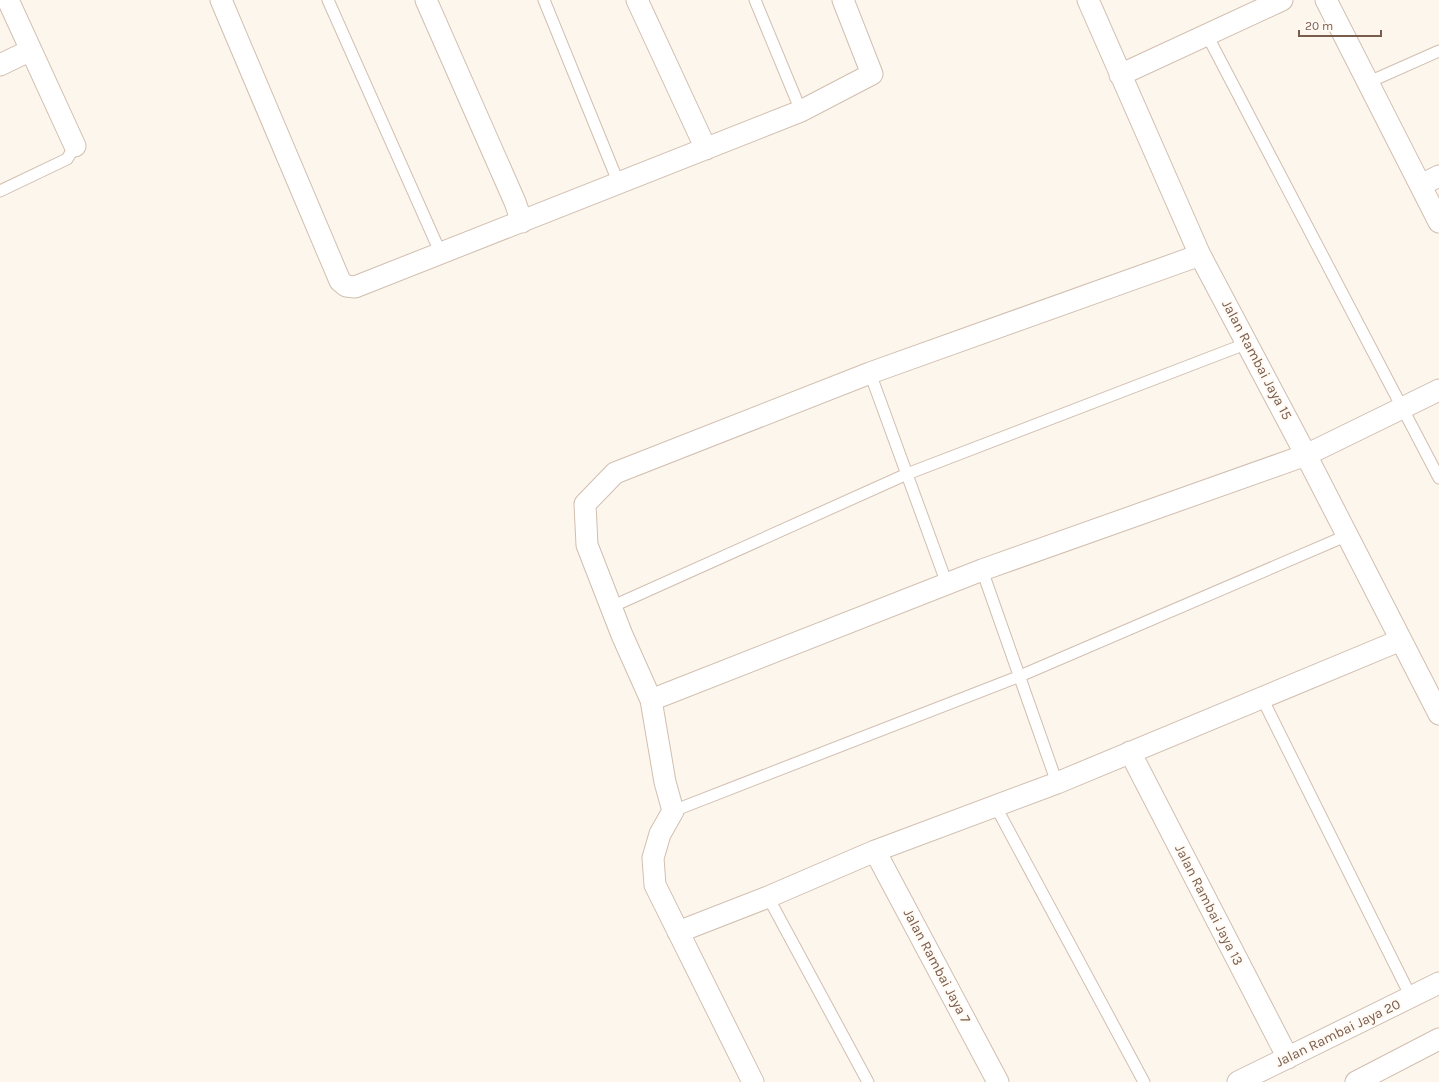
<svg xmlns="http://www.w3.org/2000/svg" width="1439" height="1082" viewBox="0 0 1439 1082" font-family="Karla,sans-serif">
<rect width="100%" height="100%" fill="#fdf6ec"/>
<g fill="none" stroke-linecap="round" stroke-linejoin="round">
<g stroke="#d1beb0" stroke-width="13">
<path id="service" d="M328,0L441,254
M544,0L619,184
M755,0L801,111
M1207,35L1439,478
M1369,82L1439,51
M0,191L67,159L75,146
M870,373L947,584
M982,570L1057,783
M611,607L907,474L1248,343
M1262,698L1411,997
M996,807L1144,1082
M673,811L1020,676L1348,535
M768,897L868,1082"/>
</g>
<g stroke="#d1beb0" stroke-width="23">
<path id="minor" d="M8,0L75,146
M221,0L340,281L346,286L355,287L801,111L872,74L843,0
M426,0L515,202L522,222
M637,0L706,149
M1088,0L1200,255L1306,455L1439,714
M1326,0L1439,222
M0,65L31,50
M1120,75L1282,0
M1421,185L1439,176
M651,700L982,570L1306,455L1439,390
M1130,752L1288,1058
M875,851L998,1082
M678,932L768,897L875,851L1057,783L1401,640
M753,1082L655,885L653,858L660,834L673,811L665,782L651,700L622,635L587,545L585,504L615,473L870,373L1200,255
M1238,1082L1439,983
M1356,1082L1439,1039"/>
</g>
<use href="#service" stroke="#fff" stroke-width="11"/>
<use href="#minor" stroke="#fff" stroke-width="21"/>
</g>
<g text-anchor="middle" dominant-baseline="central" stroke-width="4" stroke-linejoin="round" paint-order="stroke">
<g font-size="14" fill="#7a5c4d" stroke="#fffaf3">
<text transform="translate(1257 360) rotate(62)">Jalan Rambai Jaya 15</text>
<text transform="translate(1209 905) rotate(63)">Jalan Rambai Jaya 13</text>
<text transform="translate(937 966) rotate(62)">Jalan Rambai Jaya 7</text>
<text transform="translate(1338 1033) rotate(-26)">Jalan Rambai Jaya 20</text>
</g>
</g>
<path d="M1299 30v6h82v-6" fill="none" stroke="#7a5c4d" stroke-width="2"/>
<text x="1305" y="30" font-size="12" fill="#7a5c4d" stroke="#fffaf3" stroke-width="3" paint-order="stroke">20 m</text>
</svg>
